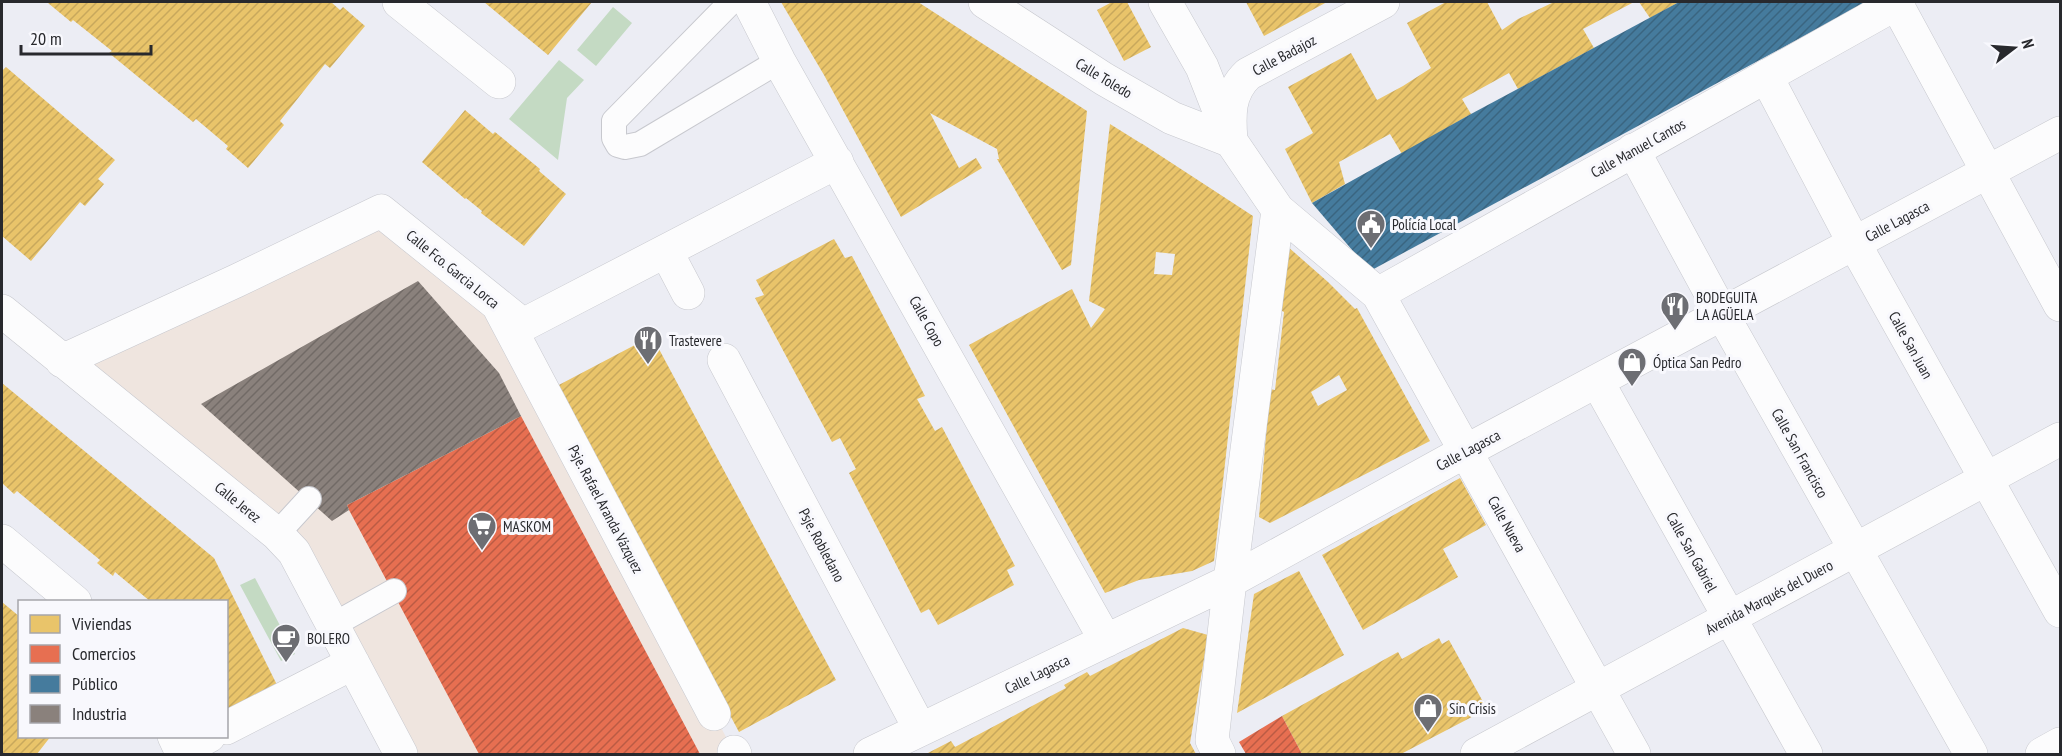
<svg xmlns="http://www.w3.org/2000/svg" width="2062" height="756" viewBox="0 0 2062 756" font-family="'PT Sans Narrow',sans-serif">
<defs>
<pattern id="homes-hatch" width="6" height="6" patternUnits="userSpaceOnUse" patternTransform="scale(1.5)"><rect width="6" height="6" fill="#e9c46a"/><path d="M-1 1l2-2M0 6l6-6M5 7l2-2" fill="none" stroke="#c8a85c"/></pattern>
<pattern id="shops-hatch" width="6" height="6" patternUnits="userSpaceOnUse" patternTransform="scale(1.5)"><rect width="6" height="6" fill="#e76f51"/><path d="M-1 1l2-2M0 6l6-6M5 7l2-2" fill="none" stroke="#bb5b44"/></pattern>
<pattern id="public-hatch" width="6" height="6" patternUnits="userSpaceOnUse" patternTransform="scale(1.5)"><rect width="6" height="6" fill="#457b9d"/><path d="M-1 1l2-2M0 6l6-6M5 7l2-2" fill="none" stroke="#3a6580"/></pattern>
<pattern id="industry-hatch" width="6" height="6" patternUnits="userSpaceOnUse" patternTransform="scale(1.5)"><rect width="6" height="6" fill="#8a817c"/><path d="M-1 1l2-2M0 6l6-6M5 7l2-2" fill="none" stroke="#716a66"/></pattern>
</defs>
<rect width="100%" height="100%" fill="#ecedf4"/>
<path fill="#efe5df" d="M381,211L497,304L735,754H401L294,552L62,361Z"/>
<path fill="#c4dac3" d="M613,7L632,23L596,66L577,50Z
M559,60L584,80L567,98L558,160L509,119Z
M255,578L295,654L281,661L240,585Z"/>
<path fill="url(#homes-hatch)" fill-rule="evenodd" d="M50,2H331L340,10L343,7L365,26L330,68L325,64L280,121L284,125L248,168L226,149L228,146L196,119L193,122L109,53L112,51L73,20L71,22L48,3Z
M484,2H592L548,55Z
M781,2H918L1087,111L1071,265L1062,270L997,159H999L997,149L930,113L959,168L976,158L982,168L901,217L824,75Z
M1112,2H1127L1151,47L1124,61L1097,10Z
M1246,2H1327L1264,36Z
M1446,2H1487L1502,30L1518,19L1554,2H1634L1583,29L1594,48L1518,89L1509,73L1462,99L1471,114L1402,154L1390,134L1339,162L1345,184L1312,203L1285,149L1313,133L1288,87L1351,53L1377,100L1403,86L1431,68L1407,23Z
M1639,2H1679L1650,18Z
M6,67L115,160L98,179L104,184L85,206L80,202L31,261L2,236V71Z
M465,110L493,134L495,132L540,169L539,171L566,194L524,246L481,213L482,211L466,198L465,199L422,162Z
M1110,124L1142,144L1141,143L1253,216L1214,561L1192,571L1139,580L1105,593L969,345L1072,289L1091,328L1105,309L1089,301ZM1156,252L1175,254L1172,275L1154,274Z
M834,239L845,258L852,256L925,396L917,399L935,431L942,427L1015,566L1007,570L1014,585L938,625L929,609L921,613L849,473L856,469L840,438L832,442L755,298L764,295L756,280Z
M1287,246L1328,282L1355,309L1357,308L1430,441L1270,523L1259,517L1270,389L1275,390L1284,312L1280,310ZM1339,375L1347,390L1318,406L1311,392Z
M652,336L836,680L739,732L555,387Z
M2,383L214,558L279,689L226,715V602H151L115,572L113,576L97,563L100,560L17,491L14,494L2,483Z
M1460,478L1486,525L1443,549L1458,577L1363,630L1322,555Z
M1299,571L1344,655L1237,713L1254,594Z
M2,602L20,617V736H51L37,754H2Z
M1183,628L1208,635L1190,743L1196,754H926L951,741L955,747L1066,688L1064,685L1087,672L1090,676Z
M1439,638L1442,644L1449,640L1487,709L1401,754H1302L1282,716L1398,652L1402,659Z"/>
<path fill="url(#shops-hatch)" d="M521,416L700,754H479L349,510L347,505Z
M1282,716L1302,754H1246L1239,742Z"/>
<path fill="url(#public-hatch)" d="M1679,2H1867L1370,271L1312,203L1471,114Z"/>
<path fill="url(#industry-hatch)" d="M418,281L499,373L521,416L347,505L349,510L332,521L201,404Z"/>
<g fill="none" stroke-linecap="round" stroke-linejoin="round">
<g stroke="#c7c8ce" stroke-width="26">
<path id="lane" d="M731,2L614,121V138L618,145L625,147L640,144L779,61
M277,534L309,499
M333,625L394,591"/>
</g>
<g stroke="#c7c8ce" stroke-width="34">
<path id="street" d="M399,2L499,82
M749,2L779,61L1106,641
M985,2L1104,79L1172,118L1231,141C1229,115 1228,93 1248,74L1383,2
M1165,2L1202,67L1231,141L1278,210L1378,294L1634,754
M1896,3L2060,305
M1766,76L1854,243L2060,611
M1633,150L1722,314L1971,754
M666,251L688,293
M1378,294L1899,2
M500,309L714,714
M2,311L277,534L294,552L401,754
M724,360L920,729
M62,361L236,281L381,211L523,325L837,162
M1597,381L1806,754
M2,541L75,602
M226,728L353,663
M174,736L181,751L209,736
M734,752L735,754
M870,754L1230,581L1466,451L2060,133
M1219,754L1212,740L1230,581L1278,210
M1477,754L2060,439
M2042,754L2060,744"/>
</g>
<use href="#lane" stroke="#fcfcfd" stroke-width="24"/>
<use href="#street" stroke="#fcfcfd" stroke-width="33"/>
</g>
<defs>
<g id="civic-pin" transform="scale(1.5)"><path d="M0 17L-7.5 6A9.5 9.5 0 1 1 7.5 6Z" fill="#6d6e73" stroke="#f8f8fd"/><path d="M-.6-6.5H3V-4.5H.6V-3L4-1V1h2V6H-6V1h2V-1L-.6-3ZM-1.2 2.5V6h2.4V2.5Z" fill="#fff"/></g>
<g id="restaurant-pin" transform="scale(1.5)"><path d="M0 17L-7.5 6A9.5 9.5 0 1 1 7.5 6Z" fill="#6d6e73" stroke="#f8f8fd"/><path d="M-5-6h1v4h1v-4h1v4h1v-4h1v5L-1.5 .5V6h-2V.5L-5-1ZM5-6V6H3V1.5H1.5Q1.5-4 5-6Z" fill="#fff"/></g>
<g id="shop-pin" transform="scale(1.5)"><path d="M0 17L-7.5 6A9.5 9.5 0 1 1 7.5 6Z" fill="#6d6e73" stroke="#f8f8fd"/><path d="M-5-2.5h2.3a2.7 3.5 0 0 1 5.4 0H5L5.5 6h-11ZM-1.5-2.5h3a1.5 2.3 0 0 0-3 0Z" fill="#fff"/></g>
<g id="supermarket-pin" transform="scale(1.5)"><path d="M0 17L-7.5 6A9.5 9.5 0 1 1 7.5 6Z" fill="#6d6e73" stroke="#f8f8fd"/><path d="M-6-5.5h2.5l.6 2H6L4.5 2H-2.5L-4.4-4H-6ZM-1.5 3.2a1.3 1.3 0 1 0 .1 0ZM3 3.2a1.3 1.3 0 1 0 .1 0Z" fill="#fff"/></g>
<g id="cafe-pin" transform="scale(1.5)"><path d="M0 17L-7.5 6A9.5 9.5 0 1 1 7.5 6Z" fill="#6d6e73" stroke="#f8f8fd"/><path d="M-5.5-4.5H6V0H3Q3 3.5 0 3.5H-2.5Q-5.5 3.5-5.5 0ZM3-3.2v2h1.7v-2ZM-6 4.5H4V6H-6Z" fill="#fff"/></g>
</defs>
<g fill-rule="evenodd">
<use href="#civic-pin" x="1371" y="224"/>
<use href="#restaurant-pin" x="1675" y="306"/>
<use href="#restaurant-pin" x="648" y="340"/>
<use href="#shop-pin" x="1632" y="362"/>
<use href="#supermarket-pin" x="482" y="526"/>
<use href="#cafe-pin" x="286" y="638"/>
<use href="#shop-pin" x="1428" y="708"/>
</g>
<g text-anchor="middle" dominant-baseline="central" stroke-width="6" stroke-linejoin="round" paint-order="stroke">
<g font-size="15" fill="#28292d" stroke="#f8f8fd">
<text transform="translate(1284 55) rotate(-28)">Calle Badajoz</text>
<text transform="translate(1104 78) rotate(31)">Calle Toledo</text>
<text transform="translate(1638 148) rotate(-29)">Calle Manuel Cantos</text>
<text transform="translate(1897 221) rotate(-28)">Calle Lagasca</text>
<text transform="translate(453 269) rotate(39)">Calle Fco. Garcia Lorca</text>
<text transform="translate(927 321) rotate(61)">Calle Copo</text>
<text transform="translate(1911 345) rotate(61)">Calle San Juan</text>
<text transform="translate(1468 450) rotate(-28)">Calle Lagasca</text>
<text transform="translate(1800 453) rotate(61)">Calle San Francisco</text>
<text transform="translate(238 502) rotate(39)">Calle Jerez</text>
<text transform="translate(606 509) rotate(62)">Psje. Rafael Aranda Vázquez</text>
<text transform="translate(1507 524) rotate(61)">Calle Nueva</text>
<text transform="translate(822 545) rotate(62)">Psje. Robledano</text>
<text transform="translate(1692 552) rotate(61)">Calle San Gabriel</text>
<text transform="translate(1769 597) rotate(-28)">Avenida Marqués del Duero</text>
<text transform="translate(1037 674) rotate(-26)">Calle Lagasca</text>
</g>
<g font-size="15" fill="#28292d" stroke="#f8f8fd" text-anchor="start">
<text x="1392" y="224">Policía Local</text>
<text x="1696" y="297">BODEGUITA<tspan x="1696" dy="17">LA AGÜELA</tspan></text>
<text x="669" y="340">Trastevere</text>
<text x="1653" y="362">Óptica San Pedro</text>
<text x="503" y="526">MASKOM</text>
<text x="307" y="638">BOLERO</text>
<text x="1449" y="708">Sin Crisis</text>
</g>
</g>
<rect width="2062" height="756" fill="none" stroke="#28292d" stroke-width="6"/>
<rect x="18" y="600" width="210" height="138" fill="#f8f8fd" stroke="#a5a5aa" stroke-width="1.5"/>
<rect x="30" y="615" width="30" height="18" fill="#e9c46a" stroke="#a5a5aa" stroke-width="1.5"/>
<text x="72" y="630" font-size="18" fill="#28292d">Viviendas</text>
<rect x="30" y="645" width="30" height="18" fill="#e76f51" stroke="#a5a5aa" stroke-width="1.5"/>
<text x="72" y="660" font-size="18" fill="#28292d">Comercios</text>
<rect x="30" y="675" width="30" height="18" fill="#457b9d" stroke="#a5a5aa" stroke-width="1.5"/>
<text x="72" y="690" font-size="18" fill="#28292d">Público</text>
<rect x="30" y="705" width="30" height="18" fill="#8a817c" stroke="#a5a5aa" stroke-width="1.5"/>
<text x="72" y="720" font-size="18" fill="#28292d">Industria</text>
<g transform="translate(2014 48) rotate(73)" stroke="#f8f8fd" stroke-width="4.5" paint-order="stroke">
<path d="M0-4.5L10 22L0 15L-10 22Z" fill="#28292d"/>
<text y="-9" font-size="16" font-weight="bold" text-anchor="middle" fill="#28292d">N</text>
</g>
<path d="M21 45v9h130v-9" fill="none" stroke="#28292d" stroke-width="3"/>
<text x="30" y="45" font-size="18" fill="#28292d" stroke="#f8f8fd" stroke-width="4.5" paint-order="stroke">20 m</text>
</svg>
